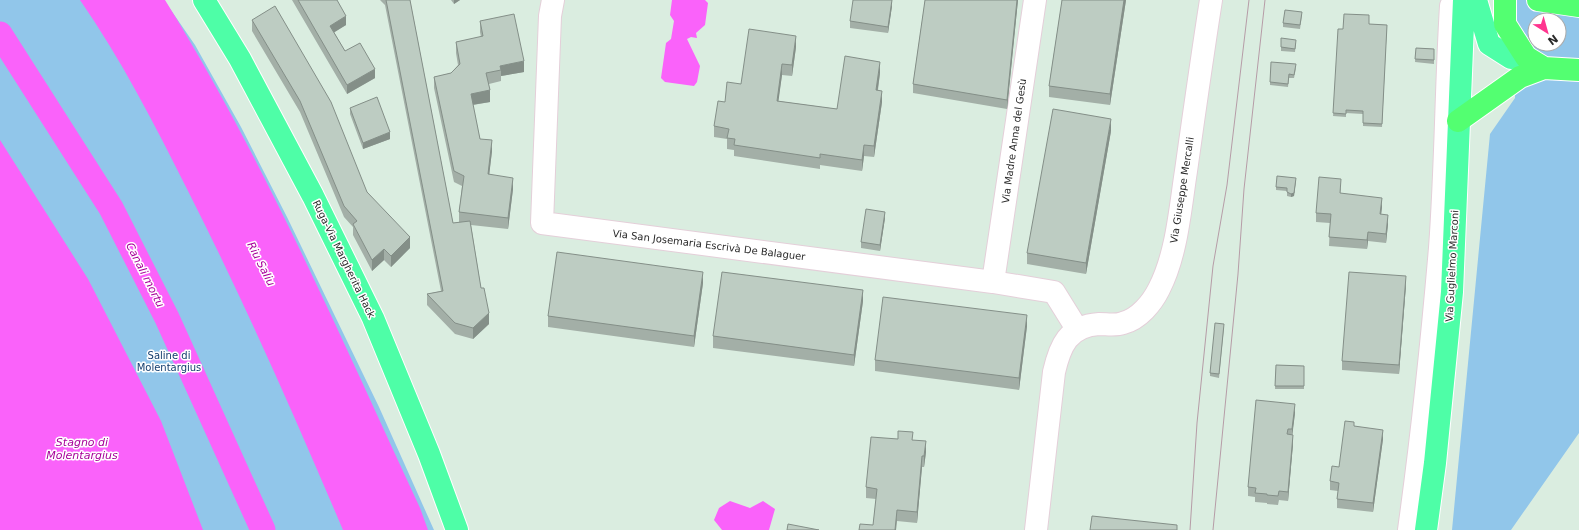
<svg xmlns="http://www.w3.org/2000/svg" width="1579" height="530" viewBox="0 0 1579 530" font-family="'DejaVu Sans',sans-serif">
<rect width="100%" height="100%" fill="#daede0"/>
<path fill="#91c6ea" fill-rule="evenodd" d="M0,0H164L195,45L241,127L287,217L379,407L434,530H0Z
M1517,0H1579V433L1511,530H1452L1490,134L1515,98ZM1535,20H1559V44H1535Z"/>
<path fill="#fa62fa" d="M80,0H165C265,161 340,336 420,508L428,530H343C294,415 244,301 187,189C155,125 121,59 80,0Z
M672,0H705L708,3L705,25L696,33L697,38L691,37L687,39L700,66L697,82L694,86L665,82L661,78L666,43L671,39L674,21L670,15Z
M0,140L88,279L161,421L203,530H0Z
M730,501L750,508L763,501L775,509L769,530H722L714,520L719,508Z"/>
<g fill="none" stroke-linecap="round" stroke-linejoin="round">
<path stroke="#fa62fa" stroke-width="25" d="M0,34L111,208L167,318L263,530"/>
<g stroke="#e4cfd9" stroke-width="24">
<path id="minor" d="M553,0L550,16L542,223L993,282L1054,292L1077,329
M993,282L1035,0
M1036,530L1054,372C1060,346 1068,326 1099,324C1107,324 1115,326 1123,323C1139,319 1152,303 1159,289C1177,254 1180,209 1186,171C1194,114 1202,57 1211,0
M1409,530C1422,436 1432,342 1440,248C1446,167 1446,87 1451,6L1454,0"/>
</g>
<g stroke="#fff" stroke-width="24">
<path id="major" d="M204,0L240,59L313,196L373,318L429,454L457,530
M1476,0L1489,44L1511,58L1526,57
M1426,530L1435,463L1452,292L1464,0"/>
</g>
<g stroke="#fff" stroke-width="24">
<path id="highway" d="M1505,0V24L1526,57L1544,68
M1538,0L1579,6
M1458,121L1520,77L1544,68L1579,70"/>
</g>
<use href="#minor" stroke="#fff" stroke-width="22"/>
<use href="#major" stroke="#4efea7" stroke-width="22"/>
<use href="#highway" stroke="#53ff71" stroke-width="22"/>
<path stroke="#b69ca7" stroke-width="1" d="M1190,530L1197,423L1213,266L1227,185L1249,0
M1213,530L1238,274L1244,189L1265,0"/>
</g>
<path fill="#a3afa7" d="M292,0H337L346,25L334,32L345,51L375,78L347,94Z
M380,0H410L453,223L459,222V212L462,186L454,182L434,88V77L451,73L458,65L456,53V42L481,37L480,32V21L524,72L501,76V81L489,84L490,102L473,105L480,139L492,151L489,175L513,189L508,229L471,225L481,288L489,324L473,339L455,334L427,305V294L441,291L385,5Z
M451,0H460L454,4Z
M925,0H1018L1007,109L913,93V84Z
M1062,0H1126L1110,105L1049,97V86Z
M892,6L888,33L850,28V21Z
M1302,15L1300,29L1283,27V23Z
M252,20L367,192L410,248L391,267L384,260L372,271L353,235V227L344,217L300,112L252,31Z
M1369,24L1387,25L1382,127L1363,126V114L1346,113V117L1333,116L1343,29Z
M1296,43L1295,52L1281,51V47Z
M796,47L792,76L782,75L778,101L837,109L880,73L878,90L882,102L874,157L864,156L862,171L820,165V169L734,156V150L727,149V139L714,137V126L741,84Z
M1416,48L1434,49V64L1415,62Z
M1296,68L1294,78H1289L1288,87L1270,85V82Z
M350,108L390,139L363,149L350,114Z
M1111,131L1086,274L1027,264V253Z
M1296,181L1294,196L1291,197L1287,196V191L1276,190V187Z
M1341,188L1340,194L1382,207L1381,215L1388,224L1386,243L1368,241L1367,249L1329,246L1330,223L1316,222V213Z
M885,218L880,251L861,248V242Z
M703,283L694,347L548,327V316Z
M1406,285L1399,374L1342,370V361Z
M863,301L854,366L713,348V336Z
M1027,326L1019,390L875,371V360Z
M1224,327L1219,378L1210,376V373Z
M1276,365L1304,366V389H1275Z
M1295,413L1292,435L1293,444L1288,501L1279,500L1278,505L1267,504V503L1255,502V497L1248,496V487Z
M1354,426L1383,439L1373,512L1337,508V499L1338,491L1330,490V481L1339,467Z
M913,440L926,452L924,467H922L917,523L897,521L896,530H859L873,525L876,499L866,498V487Z"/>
<path fill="#848f88" d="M454,0H460L454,4Z
M892,0V6L888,33V27Z
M1017,0H1018L1007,109V100Z
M1124,0H1126L1110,105V94Z
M346,16V25L330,35V26Z
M796,36V47L792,76V65Z
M524,61V72L501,76V70L500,66Z
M880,62V73L876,101V90Z
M782,64V75L777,112V101Z
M375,69V78L347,94V85Z
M490,90V102L471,105V94Z
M882,91V102L874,157V146Z
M1111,119V131L1086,274V263Z
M390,132V139L363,149V143Z
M492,140V151L488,185V174Z
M864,145V156L862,171V160Z
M513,178V189L508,229V218Z
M1296,178L1294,196L1291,197V194Z
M1382,198V207L1380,223V214Z
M885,212V218L880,251V245Z
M1388,215V224L1386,243V234Z
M1368,232V241L1367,249V240Z
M410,237V248L391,267V256Z
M384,249V260L372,271V260Z
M703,272V283L694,347V336Z
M1406,276V285L1399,374V365Z
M863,290V301L854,366V355Z
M489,313V324L473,339V328Z
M1027,315V326L1019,390V378Z
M1295,404V413L1292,438V429Z
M1383,430V439L1373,512V503Z
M1293,435V444L1288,501V492Z
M926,441V452L924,467V456Z
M922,456V467L917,523V512Z
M897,510L896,530H895Z"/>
<path fill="#bdccc2" stroke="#848f88" d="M298,0H337L346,16L330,26L345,51L360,43L375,69L347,85Z
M386,0H410L453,223L470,221L481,288H484L489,313L473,328L455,323L427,294L443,291Z
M853,0H892L888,27L850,21Z
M925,0H1017L1007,100L913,84Z
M1062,0H1124L1110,94L1049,86Z
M275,6L331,102L367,192L410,237L391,256L384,249L372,260L353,224L357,221L344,206L300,101L252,20Z
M1285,10L1302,12L1300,25L1283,23Z
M514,14L524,61L500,66L501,70L486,73L490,90L471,94L480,139L492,140L488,174L513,178L508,218L459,212L464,176L454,171L434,77L451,73L460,64L456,42L483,36L480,21Z
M1344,14L1369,15V24L1387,25L1382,124L1363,123V111L1346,110V114L1333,113L1338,29H1343Z
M749,29L796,36L792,65L782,64L777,101L837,109L845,56L880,62L876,90L882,91L874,146L864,145L862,160L820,154V158L734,145L735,139L727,138L729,129L714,126L718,101L725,102L727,82L741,84Z
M1281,38L1296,40L1295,49L1281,47Z
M1416,48L1434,49V60L1415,59Z
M1271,62L1296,64L1294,75L1289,74L1288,84L1270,82Z
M377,97L390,132L363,143L350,108Z
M1053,109L1111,119L1086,263L1027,253Z
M1277,176L1296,178L1294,193L1291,194L1287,192V188L1276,187Z
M1319,177L1341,179L1340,193L1382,198L1380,214L1388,215L1386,234L1368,232L1367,240L1329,237L1331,214L1316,213Z
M866,209L885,212L880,245L861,242Z
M557,252L703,272L694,336L548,316Z
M722,272L863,290L854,355L713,336Z
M1349,272L1406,276L1399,365L1342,361Z
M883,297L1027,315L1019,378L875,360Z
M1215,323L1224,324L1219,374L1210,373Z
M1276,365L1304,366V386H1275Z
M1256,400L1295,404L1292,429H1288L1287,434L1293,435L1288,492L1279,491L1278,496L1267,495V494L1255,493L1256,488L1248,487Z
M1345,421L1354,422V426L1383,430L1373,503L1337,499L1339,483L1330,481L1332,466L1339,467Z
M898,431L913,432L912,440L926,441L924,456H922L917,512L897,510L895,530H859L860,524L873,525L877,489L866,487L871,437L898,439Z
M1092,516L1177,525V530H1090Z
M788,524L819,530H787Z"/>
<g text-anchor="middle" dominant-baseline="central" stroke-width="3" stroke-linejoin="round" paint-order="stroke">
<g font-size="10" fill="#2a2a2a" stroke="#fff">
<text transform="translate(1014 141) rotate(-82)">Via Madre Anna del Gesù</text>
<text transform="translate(1182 190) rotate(-81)">Via Giuseppe Mercalli</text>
<text transform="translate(709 245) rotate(7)">Via San Josemaria Escrivà De Balaguer</text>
<text transform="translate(344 259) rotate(64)">Ruga-Via Margherita Hack</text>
<text transform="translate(1452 266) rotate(-87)">Via Guglielmo Marconi</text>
</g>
<g font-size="10" fill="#133d6e" stroke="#fff">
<text x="169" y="355">Saline di<tspan x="169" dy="12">Molentargius</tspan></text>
</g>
<g font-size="11" font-style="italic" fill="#a70099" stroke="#fff">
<text transform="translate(261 264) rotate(63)">Riu Saliu</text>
<text transform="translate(145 275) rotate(63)">Canali mortu</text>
<text x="82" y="442">Stagno di<tspan x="82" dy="13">Molentargius</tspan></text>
</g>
</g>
<g transform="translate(1547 32) rotate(143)"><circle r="19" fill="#ffffff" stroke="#aaaaaa"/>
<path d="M0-3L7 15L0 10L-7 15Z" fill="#ff358f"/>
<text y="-6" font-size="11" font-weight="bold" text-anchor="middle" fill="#2a2a2a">N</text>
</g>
</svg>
